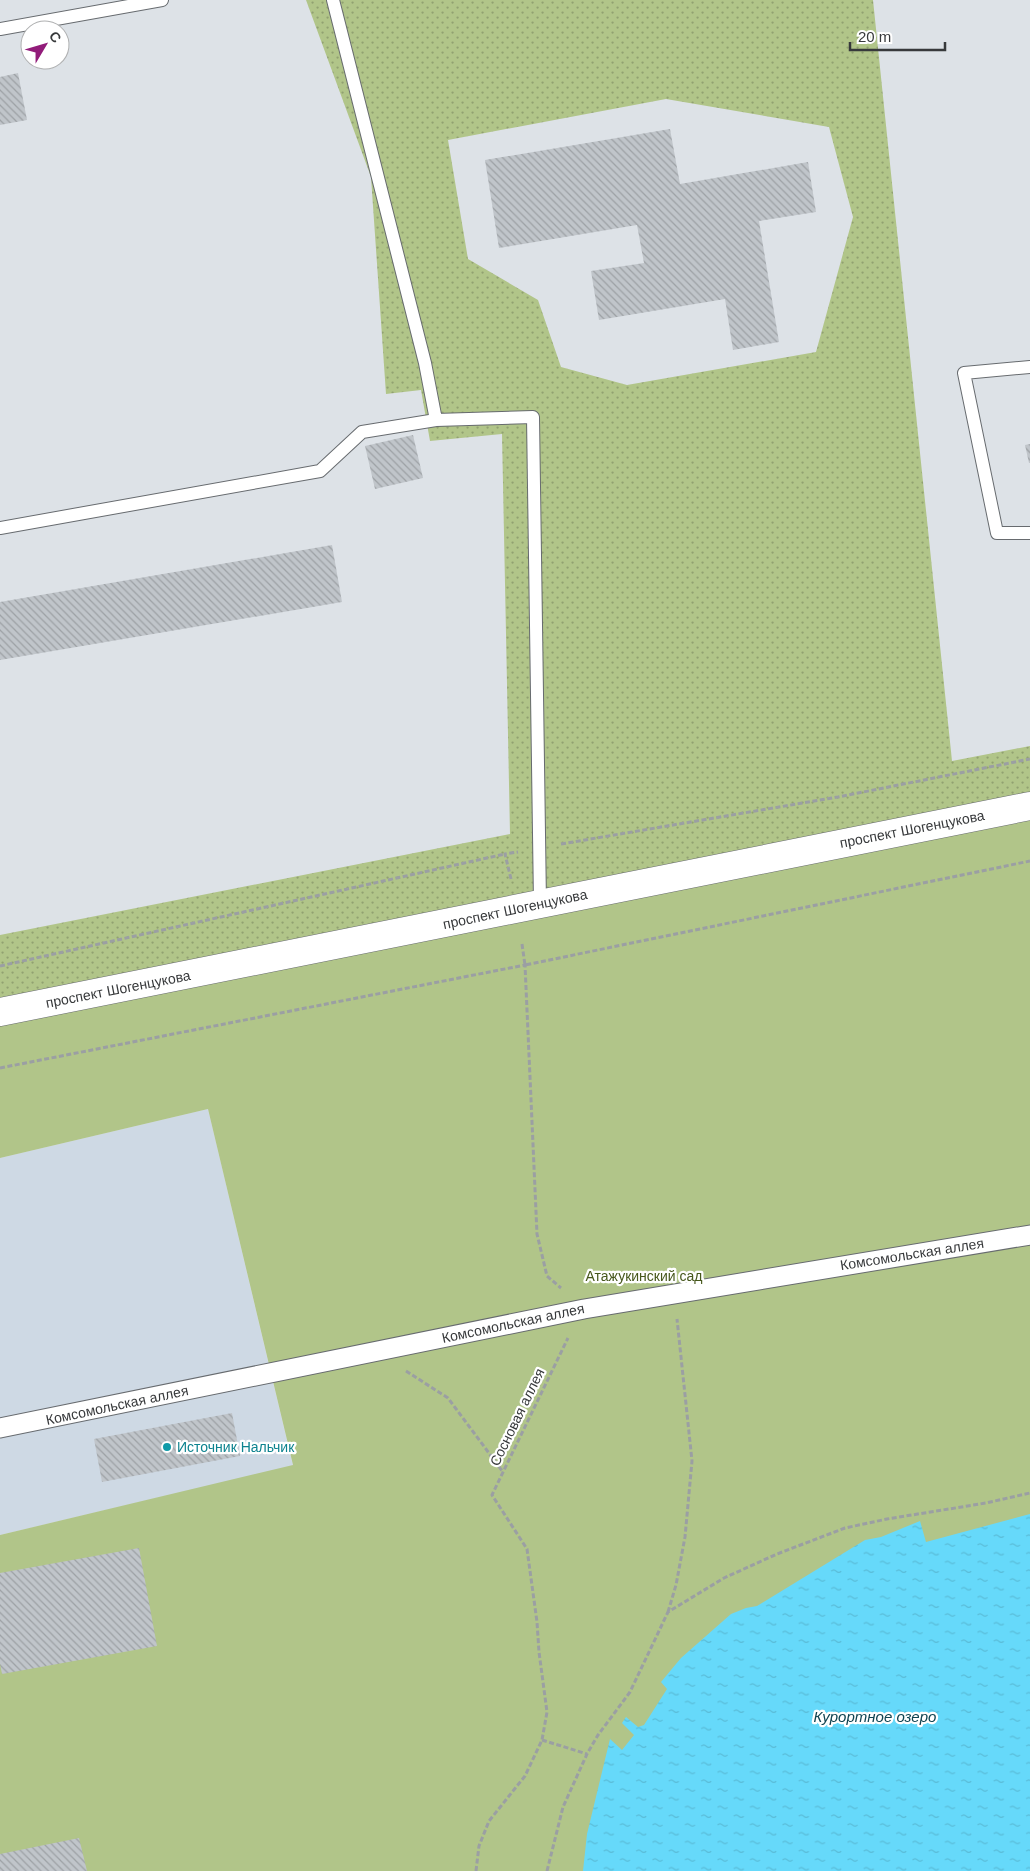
<svg xmlns="http://www.w3.org/2000/svg" width="1030" height="1871" viewBox="0 0 1030 1871" font-family="Helvetica,sans-serif">
<defs>
<pattern id="garden-dots" width="8" height="8" patternUnits="userSpaceOnUse" patternTransform="scale(1.25)"><rect width="8" height="8" fill="#b1c589"/><path d="M2 2h.1M6 6h.1" fill="none" stroke="#91a171" stroke-width="1.8" stroke-linecap="round"/></pattern>
<pattern id="water-ripples" width="26" height="14" patternUnits="userSpaceOnUse" patternTransform="scale(1.25)"><rect width="26" height="14" fill="#66d9fa"/><path d="M2 4q2-2 4 0t4 0M15 11q2-2 4 0t4 0" fill="none" stroke="#59bbd7"/></pattern>
<pattern id="building-back-hatch" width="6" height="6" patternUnits="userSpaceOnUse" patternTransform="scale(1.25)"><rect width="6" height="6" fill="#c0c5ca"/><path d="M-1 5l2 2M0 0l6 6M5-1l2 2" fill="none" stroke="#9da1a5"/></pattern>
</defs>
<rect width="100%" height="100%" fill="#dde2e7"/>
<path fill="#ced9e4" d="M208,1109L293,1466L0,1535V1158Z"/>
<path fill="#b1c589" d="M1030,806V1871H0V1535L293,1465L208,1109L0,1158V1012Z"/>
<path fill="url(#garden-dots)" fill-rule="evenodd" d="M306,0H873L952,761L1030,746V806L0,1012V935L510,834L502,434L430,441L421,390L386,394L371,177ZM666,99L829,127L853,217L816,352L627,385L561,367L538,300L468,259L448,140Z"/>
<path fill="url(#water-ripples)" d="M1030,1514V1871H583L587,1834L610,1739L622,1750L634,1735L622,1723L626,1717L638,1727L644,1725L667,1689L661,1682L681,1658L731,1614L746,1608L757,1606L865,1540L881,1537L920,1521L926,1542Z"/>
<path fill="url(#building-back-hatch)" d="M18,73L27,120L0,125V77Z
M670,129L680,184L808,162L816,212L759,221L779,342L733,350L725,299L599,320L591,271L644,263L637,225L499,248L485,160Z
M413,435L423,478L375,489L365,446Z
M1030,444V463H1029L1025,445Z
M332,545L342,602L0,660V602Z
M232,1413L240,1456L102,1482L94,1439Z
M139,1548L157,1646L2,1674L0,1664V1573Z
M79,1838L87,1871H0V1854Z"/>
<g fill="none" stroke-linecap="round" stroke-linejoin="round">
<g stroke="#676b6f" stroke-width="14">
<path id="service" d="M333,0L425,363L436,420
M0,29L162,0
M1030,367L964,373L997,533H1030
M0,528L320,471L362,432L436,420L533,417L540,903"/>
</g>
<g stroke="#676b6f" stroke-width="21">
<path id="pedestrian" d="M0,1428L584,1309L1030,1235"/>
</g>
<g stroke="#676b6f" stroke-width="29">
<path id="tertiary" d="M0,1012L1030,806"/>
</g>
<path stroke="#9b9fa3" stroke-width="3" stroke-dasharray="5 2.5" stroke-linecap="butt" d="M561,844L838,797L1030,759
M511,879L505,854L518,852
M522,944L525,965L1030,861
M0,966L505,854
M0,1068L525,965L537,1234L547,1276L561,1288
M406,1371L448,1398L503,1472
M668,1612L676,1585L685,1537L692,1461L677,1319
M542,1740L587,1754
M476,1871L479,1846L489,1821L525,1776L542,1740L547,1712L539,1652L537,1622L527,1549L492,1495L568,1338
M547,1871L563,1807L587,1754L598,1735L630,1692L668,1612L724,1578L777,1554L845,1528L887,1519L986,1503L1030,1493"/>
<use href="#service" stroke="#fff" stroke-width="12"/>
<use href="#pedestrian" stroke="#fff" stroke-width="19"/>
<use href="#tertiary" stroke="#fff" stroke-width="28"/>
</g>
<circle fill="#0f9aa8" stroke="#fff" stroke-width="2" cx="167" cy="1447" r="5"/>
<g text-anchor="middle" dominant-baseline="central" stroke-width="4.5" stroke-linejoin="round" paint-order="stroke">
<g font-size="14" fill="#37393b" stroke="#fff">
<text transform="translate(912 829) rotate(-11)">проспект Шогенцукова</text>
<text transform="translate(515 909) rotate(-12)">проспект Шогенцукова</text>
<text transform="translate(118 989) rotate(-11)">проспект Шогенцукова</text>
<text transform="translate(912 1254) rotate(-9)">Комсомольская аллея</text>
<text transform="translate(513 1323) rotate(-12)">Комсомольская аллея</text>
<text transform="translate(117 1405) rotate(-12)">Комсомольская аллея</text>
<text transform="translate(517 1417) rotate(-64)">Сосновая аллея</text>
</g>
<g font-size="14" fill="#46571c" stroke="#fff">
<text x="644" y="1276">Атажукинский сад</text>
</g>
<g font-size="14" fill="#0d838f" stroke="#fff" text-anchor="start">
<text x="177" y="1447">Источник Нальчик</text>
</g>
<g font-size="15" font-style="italic" fill="#104452" stroke="#fff">
<text x="875" y="1716">Курортное озеро</text>
</g>
</g>
<g transform="translate(45 45) rotate(52)"><circle r="24" fill="#ffffff" stroke="#afb0b1"/>
<path d="M0-4L9 19L0 12L-9 19Z" fill="#921c7a"/>
<text y="-8" font-size="14" font-weight="bold" text-anchor="middle" fill="#37393b">С</text>
</g>
<path d="M850 42v8h95v-8" fill="none" stroke="#37393b" stroke-width="2.5"/>
<text x="858" y="42" font-size="15" fill="#37393b" stroke="#ffffff" stroke-width="4" paint-order="stroke">20 m</text>
</svg>
